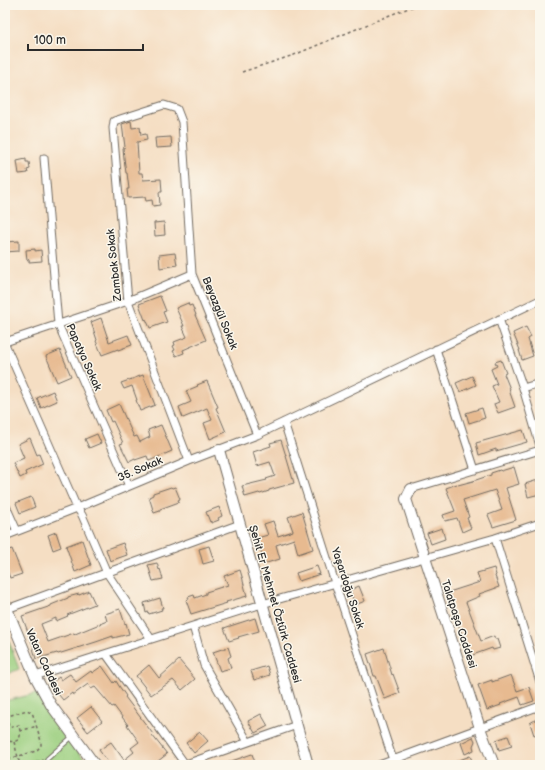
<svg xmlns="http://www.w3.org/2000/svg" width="545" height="770" viewBox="0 0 545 770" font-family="'Balsamiq Sans',sans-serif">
<rect width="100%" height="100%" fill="#fbf7ec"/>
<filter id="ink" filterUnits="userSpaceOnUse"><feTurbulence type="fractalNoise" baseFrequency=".025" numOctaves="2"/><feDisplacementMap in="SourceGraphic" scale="8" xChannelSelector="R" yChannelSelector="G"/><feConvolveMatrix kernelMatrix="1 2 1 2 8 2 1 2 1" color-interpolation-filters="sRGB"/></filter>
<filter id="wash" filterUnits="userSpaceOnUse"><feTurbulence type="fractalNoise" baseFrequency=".012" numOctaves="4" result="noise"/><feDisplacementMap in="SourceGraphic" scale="16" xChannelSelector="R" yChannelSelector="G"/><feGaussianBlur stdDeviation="0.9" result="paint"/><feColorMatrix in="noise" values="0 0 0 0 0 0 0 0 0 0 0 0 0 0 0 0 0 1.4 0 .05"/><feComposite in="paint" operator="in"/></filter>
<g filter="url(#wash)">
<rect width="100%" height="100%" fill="#f5dec3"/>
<path fill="#9bcf7f" stroke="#637d55" d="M5,630L19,669L5,675Z
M38,693L88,765H5V701Z"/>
<g id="blocks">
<path fill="#e7ba90" d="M131,121L132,128L140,127L141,135L146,134L147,140L137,142L139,173H142L143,180L161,179L162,192H159L160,205L153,206L152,200L146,201L145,197L128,198L127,189H129L127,173H126L124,158L123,148L125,147L122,124Z
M171,137L172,147L156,148L155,138Z
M26,159V162H29L30,169L27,170L28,173L19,174L17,161Z
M164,222L165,235L155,236L154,223Z
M19,241V251L5,252V242Z
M35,249V251L41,250L42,261L29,262V259L27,260L26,250Z
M175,253L177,265L160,268L159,255Z
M160,296L166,311L163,312L167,322L150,328L146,319L145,320L139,304Z
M188,303L189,306L192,305L196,315H195L206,340L183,350L184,353L176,356L173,351L175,350L173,346L175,345L174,342L187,337L182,326H184L176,308Z
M101,318L109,342L128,335L132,345L118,350V349L102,355L96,341L97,340L91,322Z
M526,327L531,337L528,339L533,356L522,360L519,350H520L513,333Z
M60,350L71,376L57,382L46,356Z
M501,360L506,373L504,374L510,389L509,390L515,407L498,413L494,404L499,402L492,386L497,384L491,369L497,366L495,362Z
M143,375L155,405L140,411L136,400H137L132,386L124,389L121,383Z
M472,376L476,385L460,392L456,383Z
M207,381L218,407L216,408L226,432L210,439L204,423L212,420L207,408L183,418L179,407L191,402L186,391L198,386L197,385Z
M53,391L57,401L41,408L37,398Z
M119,404L134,437L137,436L140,442L150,437L148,430L161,425L172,451L149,461L147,456L135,460V459L129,462L120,444L123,443L113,421L111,422L106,410Z
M482,408L485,418L469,423L466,413Z
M523,430L527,442L496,451V449L479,455L476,443Z
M97,434L101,443L89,448L85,439Z
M30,438L37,455L39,454L43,464L25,472L26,475L20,478L13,463L24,458L18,444Z
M281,440L286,456L294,483L269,490V491L260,494L259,493L245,497L242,486L267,480L266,479L275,476L270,462L257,466L253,452L271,446L270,443Z
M514,467L519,484L506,488L516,520L493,527L488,515L502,510L495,490L463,500L469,517L467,518L471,528L462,532L457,518L445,521L443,515L455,511L446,488L457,484L458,485L473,481L491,475V473L500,470L501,471Z
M538,480L540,488V494L528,497L525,484Z
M171,487L172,488L175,487L180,499L178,500L179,502L160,509V511L154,513L149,497L153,495V493Z
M31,497L35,507L20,513L16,503Z
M219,507L222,516L218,518L219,520L211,523V521L210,522L206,512Z
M302,512L313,549L298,554L294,539L276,545L280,559L263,564L261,554H262L257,538L268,535L264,524L273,521L278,536L293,531L288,517Z
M442,528L445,539L431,544L427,533Z
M56,532L61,547L53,550L48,535Z
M82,540L91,565L75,572L66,546Z
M123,543L127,555L110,561L106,549Z
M209,546L214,561L203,564L199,549Z
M12,549L22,574L10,578L5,565V551Z
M157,563L159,570L160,569L163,579L153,581L148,565Z
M317,566L320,574L299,581L296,573Z
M494,568L496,575L495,576L499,587L479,594L480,596L466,602L481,641L494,636L495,639H497L500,648L493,650L492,648L470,656L452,607H453L449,592L480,582L477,573Z
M240,570L243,580V581L247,596L226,602L227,603L191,614L186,600L189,599L188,597L194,595L195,598L206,594V592L228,585L224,576Z
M359,586L365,601L355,605L350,590Z
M89,591L95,604L67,615L68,616L56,621V618L41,624L48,642L74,633L75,634L107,621L105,614L120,609L125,624L126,623L129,634L113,638V636L96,642L58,654L57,653L36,659L33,648H34L22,616L51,606V605L68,598V597L79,594V595Z
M160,598L163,608H161L162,610L149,614L148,612L146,613L144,603Z
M255,618L259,631L238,637L239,638L229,641L224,628Z
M228,647L231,656L228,658L231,668L220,671L213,652Z
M384,648L392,675L393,674L400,693L385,699L376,676H374L367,654Z
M179,660L195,679L182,690L173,680L151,695L136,676L149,665L159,678Z
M102,666L114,683L116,681L119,686L126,696L125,697L153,734L152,735L167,754L153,765H144L142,762L138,765H110L99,750L111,742L124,760L134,752L131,748L139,742L127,725H128L114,706L112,707L95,687L91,689L88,684L73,695L72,693L63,700L50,684L59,677L61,680L70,674L76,682L91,671L92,673Z
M267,666L270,675L254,680L251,671Z
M511,675L517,691L529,687L534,701L522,705L519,697L500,704L501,705L487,710L478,685L492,680V682Z
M91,707L102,721L88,732L77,718Z
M261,714L268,726L255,733L248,721Z
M540,717V733L534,735L530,723Z
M200,732L208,741L194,753L186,743Z
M508,736L512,746L499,750L496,740Z
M473,737L475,741L473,746L474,750L465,754L461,743Z
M252,754L256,765H223V764Z
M470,756L474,765H449V764Z"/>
</g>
</g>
<g filter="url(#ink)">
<use href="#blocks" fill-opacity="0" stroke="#726a60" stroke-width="1"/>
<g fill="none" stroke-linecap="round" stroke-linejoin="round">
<g stroke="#726a60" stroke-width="5.5">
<path id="lane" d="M47,759L73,736"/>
</g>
<g stroke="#726a60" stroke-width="9">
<path id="street" d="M44,158L58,324L129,486
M499,319L523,388L540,446
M5,342L128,301L192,274
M5,344L77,508L82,515L107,573L151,639
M436,349L475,470
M523,388L540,383
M284,422L335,583L393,760
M189,461L128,301L113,128L114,121L164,105L177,109L182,122L192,274L257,435
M411,489L540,450
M5,504L17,531
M5,536L77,508L189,461L257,435L540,300
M495,538L540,682
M7,609L240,524
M193,626L204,665L248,742
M106,654L185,764
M35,676L262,604L495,538L540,523
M183,765L297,725
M379,765L540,706"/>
</g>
<g stroke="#726a60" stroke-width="12">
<path id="secondary" d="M219,450L308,765
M411,489L406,499L480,728L494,765
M5,604L35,676L51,705L95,765"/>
</g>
<path stroke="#726a60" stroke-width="1.5" stroke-dasharray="3 3" stroke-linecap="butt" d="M242,72L294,55L390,15L417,5
M5,711L9,727
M5,717L27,710L31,712L33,715L41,741V746L36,751L5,760
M5,729L19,725C19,728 21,733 20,736C19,743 10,742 5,740
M20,731L37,726
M14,742L20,765
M25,765L43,760"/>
<use href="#lane" stroke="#fff" stroke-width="3.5"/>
<use href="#street" stroke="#fff" stroke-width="7"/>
<use href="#secondary" stroke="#fff" stroke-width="10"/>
</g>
</g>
<g text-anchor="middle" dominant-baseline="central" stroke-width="3" stroke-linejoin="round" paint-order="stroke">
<g font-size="11" fill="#2b2b2b" stroke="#fbf7ec">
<text transform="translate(114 265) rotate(-96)">Zambak Sokak</text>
<text transform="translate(220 313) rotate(68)">Beyazgül Sokak</text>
<text transform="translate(84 357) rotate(66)">Papatya Sokak</text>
<text transform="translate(140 469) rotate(-23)">35. Sokak</text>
<text transform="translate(348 588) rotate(72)">Yaşardoğu Sokak</text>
<text transform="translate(275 604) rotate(74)">Şehit Er Mehmet Öztürk Caddesi</text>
<text transform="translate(459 624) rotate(72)">Talatpaşa Caddesi</text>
<text transform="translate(44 662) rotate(65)">Vatan Caddesi</text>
</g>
</g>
<rect width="545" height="770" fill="none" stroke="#fbf7ec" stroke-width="20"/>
<path d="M28 44v6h115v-6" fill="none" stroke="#2b2b2b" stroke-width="2"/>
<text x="34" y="44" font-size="12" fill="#2b2b2b" stroke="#fbf7ec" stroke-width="3" paint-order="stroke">100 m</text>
</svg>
